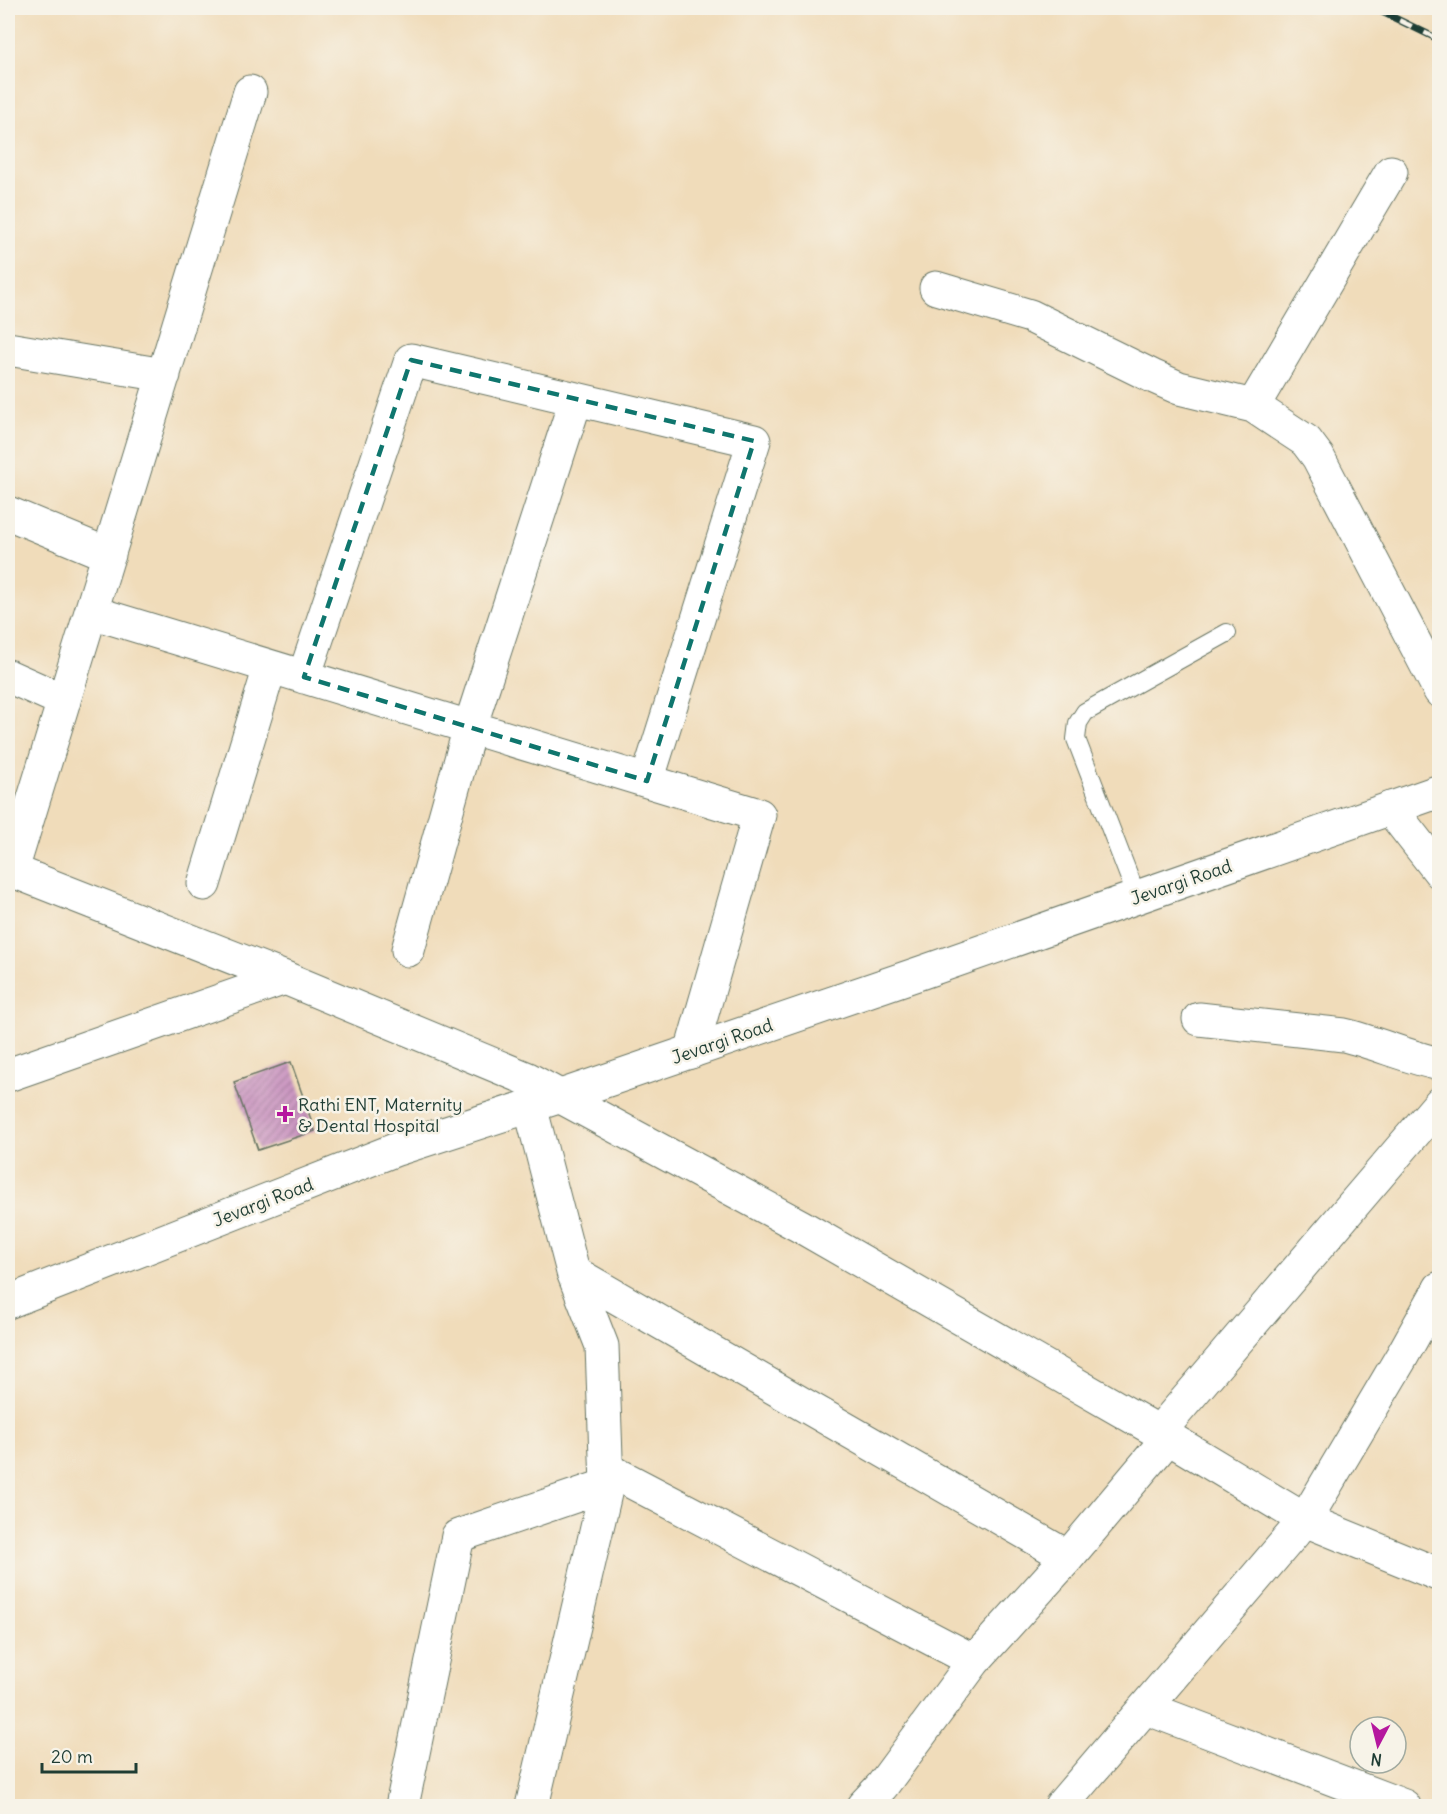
<svg xmlns="http://www.w3.org/2000/svg" width="1447" height="1814" viewBox="0 0 1447 1814" font-family="Delius,sans-serif">
<defs>
<pattern id="building-hatch" width="6" height="6" patternUnits="userSpaceOnUse" patternTransform="scale(1.5)"><rect width="6" height="6" fill="#cb96c1"/><path d="M-1 1l2-2M0 6l6-6M5 7l2-2" fill="none" stroke="#a47c9e"/></pattern>
</defs>
<rect width="100%" height="100%" fill="#f7f3e8"/>
<filter id="ink" filterUnits="userSpaceOnUse"><feTurbulence type="fractalNoise" baseFrequency=".0167" numOctaves="2"/><feDisplacementMap in="SourceGraphic" scale="12" xChannelSelector="R" yChannelSelector="G"/><feConvolveMatrix kernelMatrix="1 2 1 2 8 2 1 2 1" color-interpolation-filters="sRGB"/></filter>
<filter id="wash" filterUnits="userSpaceOnUse"><feTurbulence type="fractalNoise" baseFrequency=".008" numOctaves="4" result="noise"/><feDisplacementMap in="SourceGraphic" scale="24" xChannelSelector="R" yChannelSelector="G"/><feGaussianBlur stdDeviation="1.35" result="paint"/><feColorMatrix in="noise" values="0 0 0 0 0 0 0 0 0 0 0 0 0 0 0 0 0 1.4 0 .05"/><feComposite in="paint" operator="in"/></filter>
<g filter="url(#wash)">
<rect width="100%" height="100%" fill="#f0dcba"/>
<g id="blocks">
<path fill="url(#building-hatch)" d="M291,1062L315,1131L258,1150L234,1082Z"/>
</g>
</g>
<g filter="url(#ink)">
<use href="#blocks" fill-opacity="0" stroke="#687563" stroke-width="1.5"/>
<g fill="none" stroke-linecap="round" stroke-linejoin="round">
<g stroke="#687563" stroke-width="20">
<path id="service" d="M1137,897L1076,739L1078,723L1085,712L1227,633"/>
</g>
<g stroke="#687563" stroke-width="35">
<path id="minor" d="M1391,172L1253,406L1306,441L1318,457L1440,691
M936,288L1030,316L1152,376L1179,388L1253,406
M8,349L164,375
M8,513L109,555
M91,612L759,815L691,1052
M8,676L64,701
M304,677L411,360L754,441L647,781
M1390,808L1440,872
M12,870L250,92
M204,884L270,667
M408,950L470,727L576,399
M1199,1019L1344,1035C1377,1043 1407,1057 1440,1064
M8,1075L285,978
M530,1106L573,1272L602,1346L607,1485L532,1806
M573,1272L1068,1557
M1159,1432L1440,1103
M607,1469L974,1661
M1146,1708L1404,1806
M402,1806L458,1536L607,1485
M863,1806L882,1786L974,1661L1068,1557L1168,1438
M1061,1806L1305,1520L1401,1358L1440,1288"/>
</g>
<g stroke="#687563" stroke-width="35">
<path id="tertiary" d="M8,869L285,978L528,1079L802,1227L1159,1432L1305,1520L1440,1575"/>
</g>
<g stroke="#687563" stroke-width="35">
<path id="secondary" d="M8,1302L397,1149L561,1096L923,972L1440,791"/>
</g>
<use href="#service" stroke="#fff" stroke-width="18"/>
<use href="#minor" stroke="#fff" stroke-width="33"/>
<use href="#tertiary" stroke="#fff" stroke-width="33"/>
<use href="#secondary" stroke="#fff" stroke-width="33"/>
<g stroke="#1f3d34" stroke-width="7">
<path id="rail" d="M1374,8L1440,40"/>
</g>
<use href="#rail" stroke="#f7f3e8" stroke-width="4.5" stroke-dasharray="14" stroke-linecap="butt"/>
</g>
</g>
<path fill="none" stroke="#0f766e" stroke-width="4.5" stroke-dasharray="12 8" stroke-linejoin="round" d="M411,360L754,441L647,781L304,677Z"/>
<path fill="#b5179e" stroke="#f7f3e8" stroke-width="2" d="M282 1105h6v6h6v6h-6v6h-6v-6h-6v-6h6z"/>
<g text-anchor="middle" dominant-baseline="central" stroke-width="5" stroke-linejoin="round" paint-order="stroke">
<g font-size="18" fill="#1f3d34" stroke="#f7f3e8">
<text transform="translate(1181 882) rotate(-19)">Jevargi Road</text>
<text transform="translate(722 1041) rotate(-19)">Jevargi Road</text>
<text transform="translate(263 1202) rotate(-21)">Jevargi Road</text>
</g>
<g font-size="18" fill="#1f3d34" stroke="#f7f3e8" text-anchor="start">
<text x="298" y="1104">Rathi ENT, Maternity<tspan x="298" dy="21">&amp; Dental Hospital</tspan></text>
</g>
</g>
<rect width="1447" height="1814" fill="none" stroke="#f7f3e8" stroke-width="30"/>
<g transform="translate(1378 1745) rotate(187)"><circle r="28" fill="#f7f3e8" stroke="#a1aaa0" stroke-width="1.5"/>
<path d="M0-4.5L10 22L0 15L-10 22Z" fill="#b5179e"/>
<text y="-9" font-size="16" font-weight="bold" text-anchor="middle" fill="#1f3d34">N</text>
</g>
<path d="M42 1763v9h94v-9" fill="none" stroke="#1f3d34" stroke-width="3"/>
<text x="51" y="1763" font-size="18" fill="#1f3d34" stroke="#f7f3e8" stroke-width="4.5" paint-order="stroke">20 m</text>
</svg>
